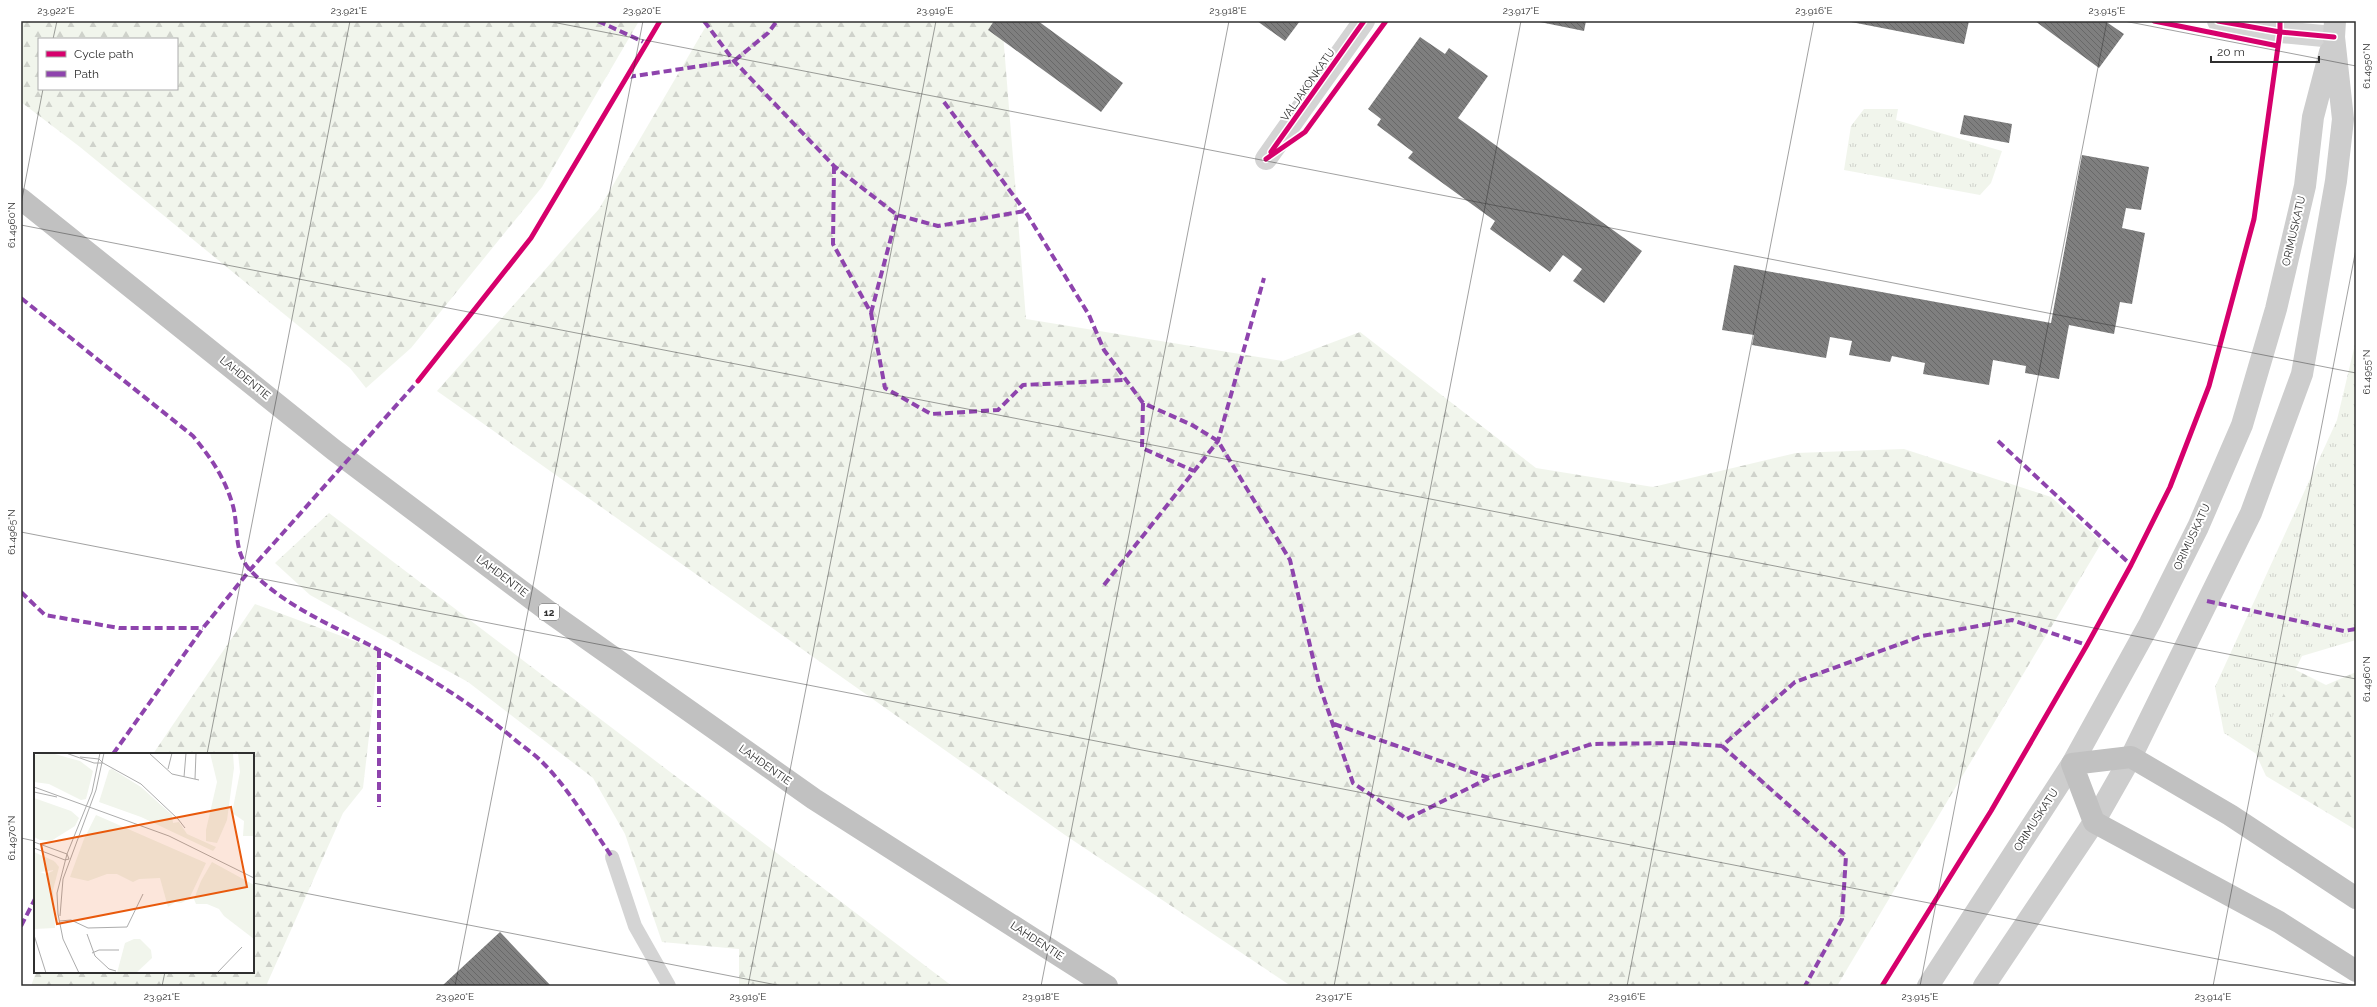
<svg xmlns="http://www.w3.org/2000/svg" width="2377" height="1007" viewBox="0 0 2377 1007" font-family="Raleway,sans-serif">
<defs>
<pattern id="forest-firs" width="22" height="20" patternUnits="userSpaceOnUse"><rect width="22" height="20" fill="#f1f5ec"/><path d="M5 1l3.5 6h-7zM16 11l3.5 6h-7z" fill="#cfd2cb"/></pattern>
<pattern id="park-tufts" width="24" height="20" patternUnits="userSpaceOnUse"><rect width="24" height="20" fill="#f1f5ec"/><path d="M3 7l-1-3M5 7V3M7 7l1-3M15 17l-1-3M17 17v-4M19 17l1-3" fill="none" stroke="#cfd2cb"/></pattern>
<pattern id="building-back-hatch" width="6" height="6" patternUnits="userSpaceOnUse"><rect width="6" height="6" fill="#7f7f7f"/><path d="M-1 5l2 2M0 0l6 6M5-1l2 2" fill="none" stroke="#686868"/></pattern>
</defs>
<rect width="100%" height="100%" fill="#fff"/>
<path fill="url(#forest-firs)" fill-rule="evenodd" d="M21,21H639L542,187L411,348L366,388L350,368L80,147L21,102ZM39,39H177V89H39Z
M709,21H1002L1026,319L1283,361L1360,332L1536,468L1653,487L1796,453L1904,449L2051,497L2102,542L1837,986H1291L1065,835L437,391L599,209Z
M329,513L952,986H739V949L662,942L625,834L593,778L468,682L310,595L275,563Z
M255,604L379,650L363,788L343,813L266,986H31L36,972H253V754H153Z
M2286,665L2326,685L2356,672V830L2266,776L2243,726Z"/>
<path fill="url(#park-tufts)" d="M1864,109H1898L1896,120L2002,151L1991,183L1980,195L1844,170L1851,126Z
M2356,340V640L2302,656L2255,753L2224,733L2215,687L2337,420Z"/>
<path fill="url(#building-back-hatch)" d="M994,21H1038L1123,83L1101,112L988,30Z
M1257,21H1300L1285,41Z
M1535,21H1586L1584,31Z
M1846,21H1969L1964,44Z
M2035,21H2105L2124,34L2099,68Z
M1420,37L1445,54L1449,48L1488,76L1458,118L1642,251L1604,303L1573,281L1582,269L1563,255L1550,272L1490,229L1495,221L1408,158L1413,152L1377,125L1381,119L1368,109Z
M1964,115L2012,124L2009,143L1960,134Z
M2082,155L2149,167L2141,210L2126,208L2122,228L2145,233L2132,304L2120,302L2114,334L2069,325L2059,379L2025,373L2026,366L1993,360L1989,385L1923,374L1925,363L1892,356L1890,362L1849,355L1852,341L1830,337L1826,358L1752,345L1754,335L1722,330L1734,265L2051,323Z
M500,932L551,986H442Z"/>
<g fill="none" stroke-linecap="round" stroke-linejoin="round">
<path stroke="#d4d4d4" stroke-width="14" d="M612,857L635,926L669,986"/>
<path stroke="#d4d4d4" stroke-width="22" d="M2218,21L2280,32L2334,37
M1266,159L1364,21"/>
<path stroke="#cdcdcd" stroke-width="22" d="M1928,986L2072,764L2150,623L2198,527L2242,425L2276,309L2305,186L2313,117L2330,52
M1984,986L2094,822L2131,757L2251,513L2302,374L2336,181L2343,119L2334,37L2335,21"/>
<path stroke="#c1c1c1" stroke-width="22" d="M21,199L334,450L552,614L814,799L1107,986
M2356,898L2230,815L2131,757L2072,764L2094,822L2279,922L2356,971"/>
<path stroke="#8e44ad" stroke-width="4" stroke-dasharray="8 4" stroke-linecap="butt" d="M598,21L648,44
M704,21L734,61L834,166L897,215L938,226L1025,211L1089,315L1104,350L1143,403L1192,425L1218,441L1290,560L1319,684L1353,783L1407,819L1489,778
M628,77L734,61L768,33L777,21
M944,102L1025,211
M834,166L833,244L871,313L885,388L931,414L998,410L1023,385L1124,380
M21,298L193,436C211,458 225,478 233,506C239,529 233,551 250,570C285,607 334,626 379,650C426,675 472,704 513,738C523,747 535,754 544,764C568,788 592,828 612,857
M871,313L897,215
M1143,403L1142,448L1194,471
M1998,441L2131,565
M1104,585L1218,441L1264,278
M21,592L45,615L119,628H203
M2207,601L2344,631L2356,629
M379,650V807
M1334,724L1489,778L1592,744L1677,743L1722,746L1795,682L1922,636L2012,620L2087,645
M1722,746L1846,856L1842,919L1805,986
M113,754L203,628L250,570L418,381
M21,926L35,899"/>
<g stroke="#fff" stroke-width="8">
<path id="cycleway" d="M2154,21L2278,46
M2218,21L2280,32L2334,37
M1271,152L1364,21
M1266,159L1305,132L1386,21
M418,381L531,238L660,21
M1882,986L1991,811L2087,645L2131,565L2170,487L2209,386L2254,219L2280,32V21"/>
</g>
<use href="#cycleway" stroke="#d6006c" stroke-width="5"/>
</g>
<path fill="none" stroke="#2f2f2f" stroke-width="1" stroke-opacity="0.45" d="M547,21L2356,373M2124,21L2356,66M53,39L57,21M21,204L43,89M21,225L2356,679M21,532L2356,986M207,754L350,21M21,838L35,841M253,883L782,986M162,986L165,972M455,986L643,21M748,986L936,21M1041,986L1229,21M1334,986L1521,21M1627,986L1814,21M1920,986L2107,21M2213,986L2356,249"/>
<g text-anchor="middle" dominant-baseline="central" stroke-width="4" stroke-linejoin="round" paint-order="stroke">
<rect fill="#fff" stroke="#6d6d6d" stroke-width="1" x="539" y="604" width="20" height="16" rx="3"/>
<g font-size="10" font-weight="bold" fill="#2f2f2f">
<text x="549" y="612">12</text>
</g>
<g font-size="11" fill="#2f2f2f" stroke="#fff">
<text transform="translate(1308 85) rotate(-55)">VALJAKONKATU</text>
<text transform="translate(2294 231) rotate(-77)">ORIMUSKATU</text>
<text transform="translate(245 378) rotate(39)">LAHDENTIE</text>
<text transform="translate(2192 537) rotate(-65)">ORIMUSKATU</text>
<text transform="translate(502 576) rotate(37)">LAHDENTIE</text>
<text transform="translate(765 765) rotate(35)">LAHDENTIE</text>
<text transform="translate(2036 820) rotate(-57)">ORIMUSKATU</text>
<text transform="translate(1037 941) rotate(33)">LAHDENTIE</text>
</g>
</g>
<g transform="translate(34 753)">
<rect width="220" height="220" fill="#fff"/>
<path d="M17,0L46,8L59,18L52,46L47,47L15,31L0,29V2ZM176,0H199L200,15L193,67L183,90L172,88V77L183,29ZM204,0H220V83H209L210,68L198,60L206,19ZM78,16L107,34L138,62L139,70L145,69L153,81L182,94L179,98L107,64L65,49L75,17ZM0,45L37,58L45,65L41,73L17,88L6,87L0,84ZM62,62L172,110L155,146L147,150L141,149L134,154L126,125L105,126L99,129L83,121H73L54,128L36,124L50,86ZM0,99L20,108L22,111L20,117L0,120ZM178,109L220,132V186L190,163L185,156L173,151H162L160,146L167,128Z" fill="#f1f5ec"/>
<path d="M100,186H106L117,197L118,205L102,220H83L91,190Z" fill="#f1f5ec"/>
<path d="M21,109L25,114L19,137L21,175L0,176V117L12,121L19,118Z" fill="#f1f5ec"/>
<path d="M0,127L6,165L0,166Z" fill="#f1f5ec"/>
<path fill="none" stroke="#acacac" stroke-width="1" d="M32,0L60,10H69L65,6L46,4M115,0L138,21L165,27M69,10L107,31L144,66L151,75M134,16L138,0M150,24L152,0M161,26L162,0M0,34L135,83L220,125M0,39L23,44M0,89L33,101L35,106L31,107L0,95M26,163L29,126L62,37L70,0M26,168L37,167L54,175L93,174L109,141M53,181L61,203L75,216L82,218M0,182L12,220M58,200L65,197H85M45,220L29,186L24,161L23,140L33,101L58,39L66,0M183,220L208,194"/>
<path fill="#e8590c" fill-opacity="0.15" stroke="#e8590c" stroke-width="2" d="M197,54L213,134L23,171L7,91Z"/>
<rect width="220" height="220" fill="none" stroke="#2f2f2f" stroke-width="2"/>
</g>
<rect width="2377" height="1007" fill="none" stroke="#ffffff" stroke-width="44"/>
<rect x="38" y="38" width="140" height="52" fill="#ffffff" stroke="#acacac"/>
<rect x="46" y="51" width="20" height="6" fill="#d6006c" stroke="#acacac"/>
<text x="74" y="58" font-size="12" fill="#2f2f2f">Cycle path</text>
<rect x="46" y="71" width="20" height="6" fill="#8e44ad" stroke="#acacac"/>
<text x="74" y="78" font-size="12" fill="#2f2f2f">Path</text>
<path d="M2211 56v6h108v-6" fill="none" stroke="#2f2f2f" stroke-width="2"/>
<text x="2217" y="56" font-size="12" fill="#2f2f2f" stroke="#ffffff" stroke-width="3" paint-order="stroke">20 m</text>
<rect x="22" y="22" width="2333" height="963" fill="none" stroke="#2f2f2f" stroke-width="1.5"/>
<g font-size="10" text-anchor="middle" fill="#2f2f2f">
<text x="56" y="14">23.922°E</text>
<text x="349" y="14">23.921°E</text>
<text x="642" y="14">23.920°E</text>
<text x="935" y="14">23.919°E</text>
<text x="1228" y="14">23.918°E</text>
<text x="1521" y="14">23.917°E</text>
<text x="1814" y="14">23.916°E</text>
<text x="2107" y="14">23.915°E</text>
<text transform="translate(2366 66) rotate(-90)" y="4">61.4950°N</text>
<text transform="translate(11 225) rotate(-90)" y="4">61.4960°N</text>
<text transform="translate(2366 372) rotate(-90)" y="4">61.4955°N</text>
<text transform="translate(11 532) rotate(-90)" y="4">61.4965°N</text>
<text transform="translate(2366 679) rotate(-90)" y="4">61.4960°N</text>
<text transform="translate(11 838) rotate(-90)" y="4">61.4970°N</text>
<text x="162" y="1000">23.921°E</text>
<text x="455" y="1000">23.920°E</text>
<text x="748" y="1000">23.919°E</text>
<text x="1041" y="1000">23.918°E</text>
<text x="1334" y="1000">23.917°E</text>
<text x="1627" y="1000">23.916°E</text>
<text x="1920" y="1000">23.915°E</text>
<text x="2213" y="1000">23.914°E</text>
</g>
</svg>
